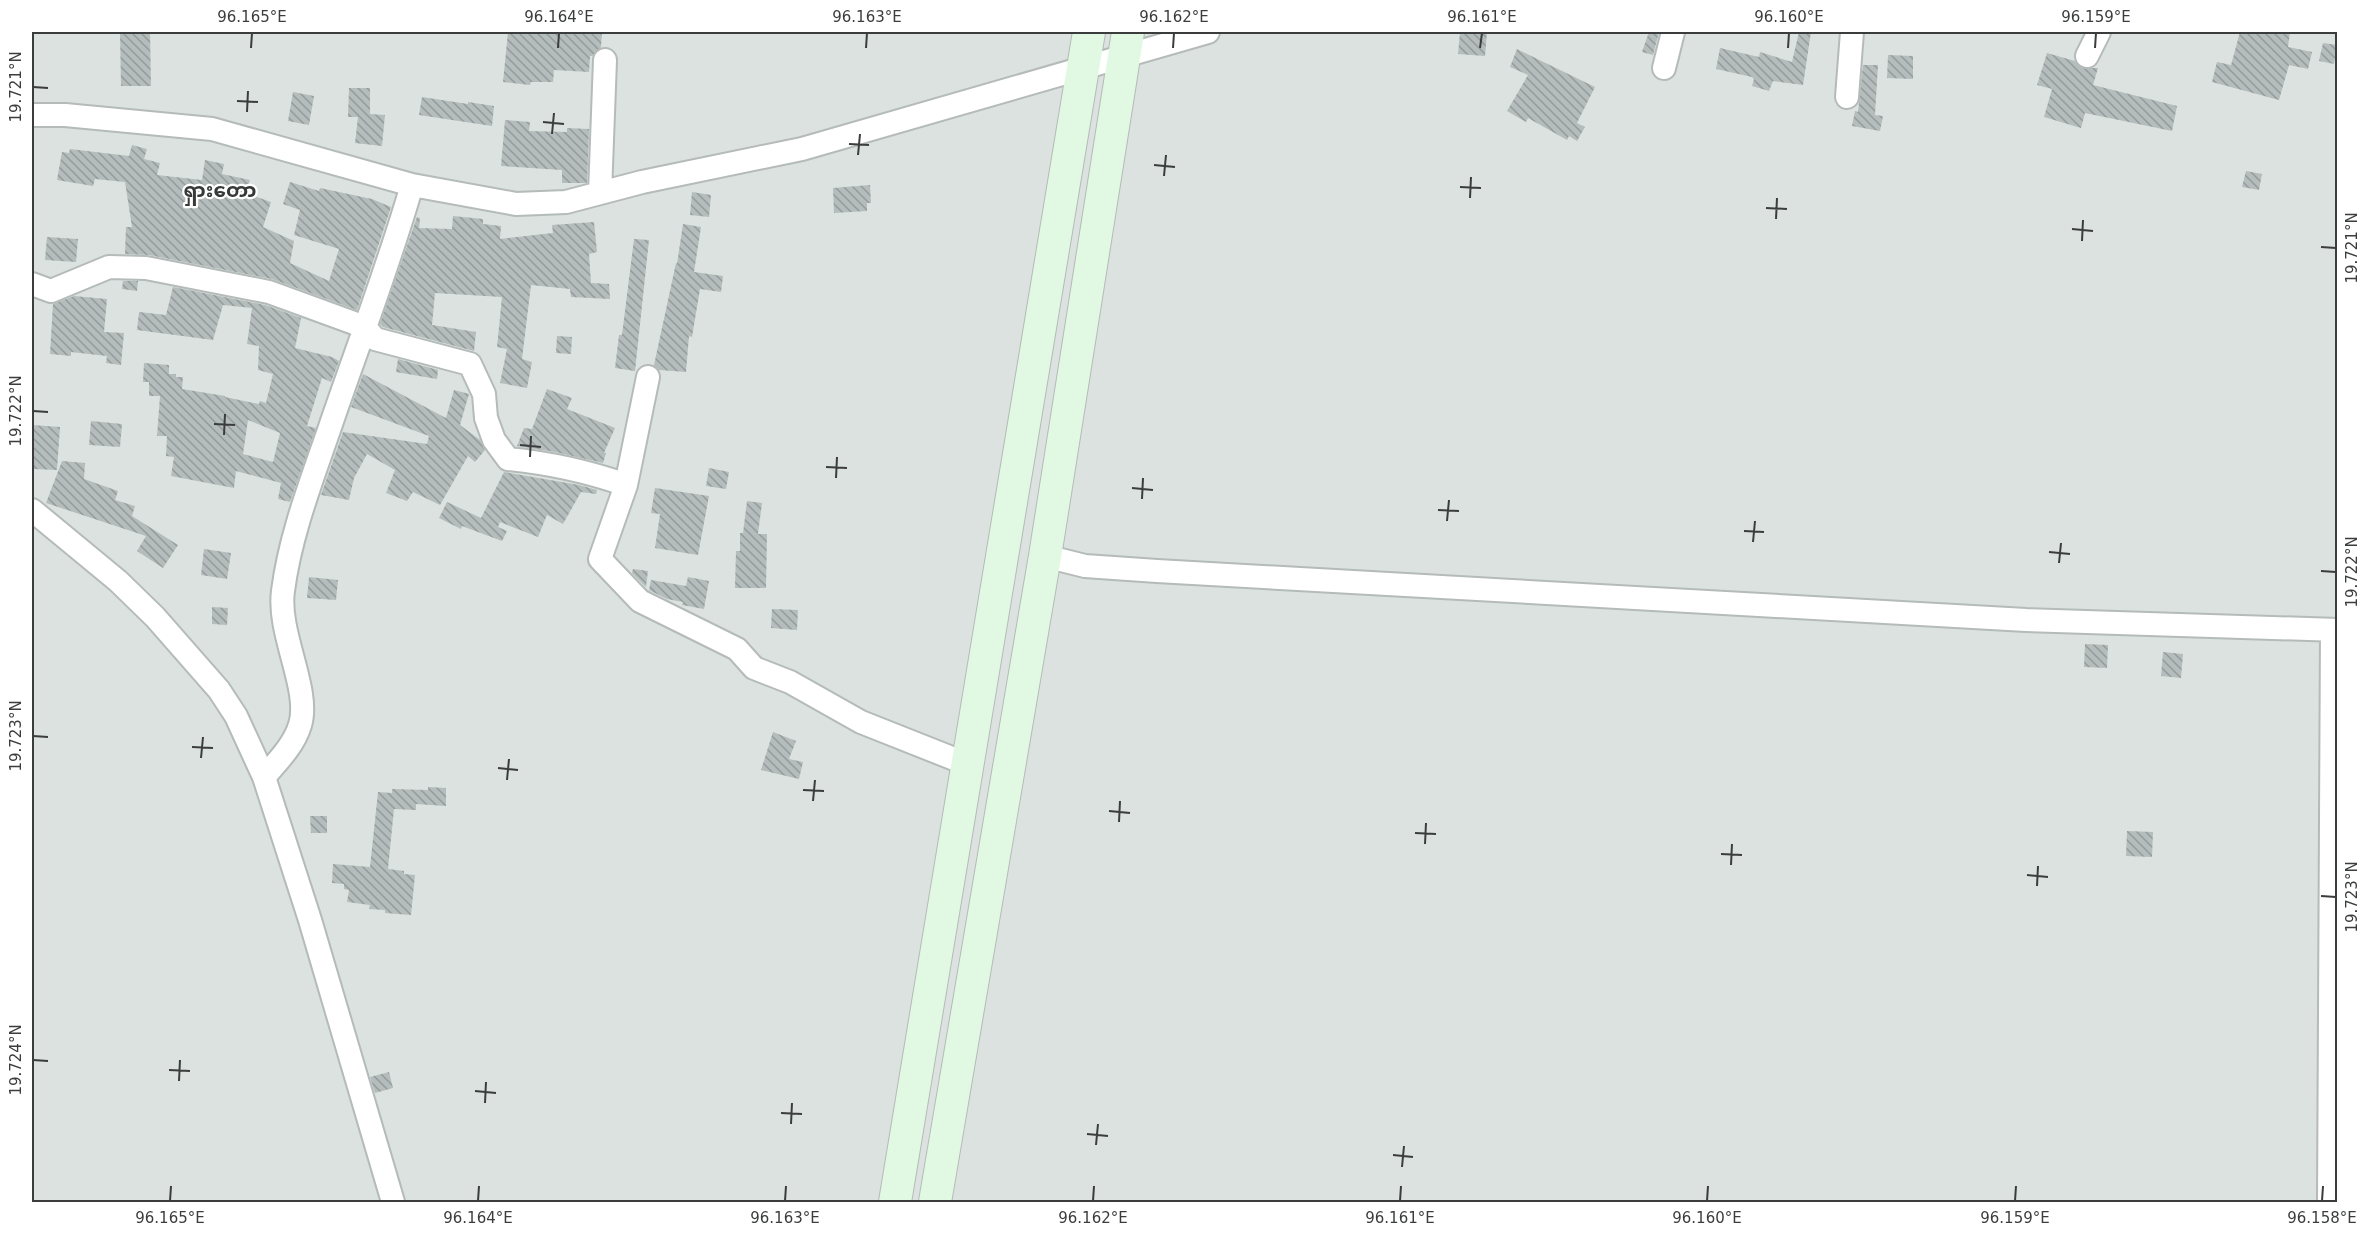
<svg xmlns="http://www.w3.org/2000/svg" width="2369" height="1234" viewBox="0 0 2369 1234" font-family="'DejaVu Sans','Noto Sans Myanmar',sans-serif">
<defs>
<pattern id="building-back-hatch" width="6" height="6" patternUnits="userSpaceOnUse" patternTransform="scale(1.5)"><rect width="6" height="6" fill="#b5bdbc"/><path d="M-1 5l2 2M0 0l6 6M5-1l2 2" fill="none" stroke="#949b9a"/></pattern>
</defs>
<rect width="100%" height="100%" fill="#dbe2df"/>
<path fill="url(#building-back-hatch)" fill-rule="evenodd" d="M126,32H150L151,86H121L120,34H126Z
M508,32H602L601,47L592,56H590L589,72L554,70L553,82H531L530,85L503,82Z
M1460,32H1487L1485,56L1458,54Z
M1649,32H1659L1653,55L1642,52Z
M1799,32H1811L1803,85L1773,81L1769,91L1752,86L1754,79L1752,77L1716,69L1720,48L1759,57L1760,52L1792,62Z
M2240,32H2290L2288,47L2312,52L2308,69L2289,65L2279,100L2212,82L2217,62L2231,65Z
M2323,43L2337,45L2334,64L2319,61Z
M1517,49L1595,87L1577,123L1585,127L1577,141L1569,136L1567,140L1528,118L1526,122L1507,111L1528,75L1510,67Z
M2047,53L2075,61L2082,68H2098L2093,85L2177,106L2172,131L2085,113L2081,128L2044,117L2052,89L2037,85Z
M1888,55L1913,56V79L1887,78Z
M1863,65H1878L1875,115L1883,116L1880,131L1852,126L1855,111L1858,112Z
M349,88H370V114L385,115L382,146L355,143L358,117H348Z
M293,92L314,96L309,125L288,121Z
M422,97L468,104V102L494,106L492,126L419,115Z
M505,120L530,122L529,131L567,132V128L589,129L587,183H562V170L501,166Z
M132,145L147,149L144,159L160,163L157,175L202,180L205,160L224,164L222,174L250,180L246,193L271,202L263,227L294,241L290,263L329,281L339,249L294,235L300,210L283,204L290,182L319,191L320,188L372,199L391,207L357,310L272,279L149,255L125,254L126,227H132L125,182L95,179L93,186L57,180L62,152L69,153L70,149L129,156Z
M2246,171L2262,174L2259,190L2242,187Z
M870,185L871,203H867V211L834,213L833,188Z
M692,192L711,195L709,217L690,215Z
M453,216L483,219V224L501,226L500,239L553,233L552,225L594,222L597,252L589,254L591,283L609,284L610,299L571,297L570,289L531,285L522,359L532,362L527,388L500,383L507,349L497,347L502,297L435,293L432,325L476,332L474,351L383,327L380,324L417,217L420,218L419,228L452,229Z
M683,224L701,227L694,272L723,276L721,292L700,289L692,337L689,336L686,372L659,370L654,365L676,263L677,264Z
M47,237L78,239L76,262L45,260Z
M634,239L649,240L635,371L615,368L619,335H622Z
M123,281H138L137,291L122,289Z
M173,287L265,305L301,318L295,348L332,357L339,361L331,382L322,378L307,426L316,428L290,502L278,499L281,483L236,471L234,488L171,476L174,457L166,456L167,436H157L160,396H149V382H143L144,363L169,365V374H176V377H183L182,389L225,396V397L259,404L260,401L266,403L273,374L258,370L259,346L247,344L252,308L223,305L213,340L137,330L139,312L166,315ZM248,420L280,433L273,462L243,454Z
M74,296L107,299L104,332L124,333L121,365L106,363L107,356L71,352V356L50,354L53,304Z
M557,336L572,337L571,354L556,353Z
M398,359L438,370L437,379L396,372Z
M363,374L446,418L454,390L469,394L460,425L480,440L485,450L475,462L468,456L440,505L413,492L407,501L386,493L395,470L367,454L354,478L349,500L321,495L343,432L427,444L429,436L351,407Z
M547,389L572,398L567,409L615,428L604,453H606L603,463L555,452L517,446L524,428L532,429Z
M91,421L122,424L120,447L89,445Z
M32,425L60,427L57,470L32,469Z
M62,461L85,463L84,479L118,491L115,500L135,506L132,516L178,545L163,568L137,551L146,536L46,503Z
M709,468L729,472L726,489L706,486Z
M504,472L579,485L597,490L596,494L581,492L563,524L547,515L538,537L500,522L498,527L507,531L502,541L462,526L461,529L439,518L447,502L481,518Z
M655,488L709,496L698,555L655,548L660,514L651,513Z
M747,501L762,503L758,534H767L766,588H735L736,551H740V533H743Z
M204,549L231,553L227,579L201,575Z
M633,569L648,571L646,587L632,573Z
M309,577L338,580L336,600L307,598Z
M688,577L709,581L704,609L682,605L683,602L667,599L649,590L651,580L686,586Z
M212,607L228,608L227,625L212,624Z
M772,609L798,610L797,630L771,628Z
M2085,644L2108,645L2107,668L2084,667Z
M2163,652L2183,654L2181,678L2161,676Z
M773,732L796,741L789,759L803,762L799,779L761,770Z
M428,787L446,788V806L416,804V810L394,809L388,869L404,871V874L415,875L411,915L385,913V910L369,909L370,905L347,902L349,890L344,889V884L332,883L333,864L370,867L378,792L392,793V789L428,790Z
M310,816H327V833H311Z
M2127,831L2153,832L2152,857L2126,856Z
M389,1072L393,1088L375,1093L370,1077Z"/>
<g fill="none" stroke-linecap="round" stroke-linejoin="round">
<g stroke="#b4bbb8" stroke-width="26">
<path id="street" d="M2087,56L2099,32
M1664,68L1673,32
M1847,97L1852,32
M32,115H65L212,129L412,185L516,204L566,202L642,182L802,149L1208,32
M600,193L605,60
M32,284L51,291L109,267L146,268L269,292L365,327L375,339L470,364L484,394L486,418L494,440L508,459C548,463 587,471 626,485L600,559L640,601L737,649L754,668L790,682L861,722L967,764
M626,485L648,377
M32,510L118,581L155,617L219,690L236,716L264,777L310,920L393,1202
M1045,556L1085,566L1157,571L2026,620L2338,630
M264,777C278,761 294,745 300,725C311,690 277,633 283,591C290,536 311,482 329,430C357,348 388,268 412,185
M2329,1202L2332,630"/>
</g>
<g stroke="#b4bbb8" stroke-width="34">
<path id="secondary" d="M895,1202L1089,32
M935,1202L1045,556L1128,32"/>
</g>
<use href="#street" stroke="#fff" stroke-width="22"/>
<use href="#secondary" stroke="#e1f8e3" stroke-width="32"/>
</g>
<path fill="none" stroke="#3b3d3c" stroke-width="2" d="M251,48L252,33M558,48L559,33M866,48L867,33M1173,48L1174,33M1480,48L1482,33M1788,48L1789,33M2095,48L2096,33M33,87L48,88M237,101L258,102M247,112L248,91M543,122L564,124M552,134L554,113M849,144L869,145M858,155L860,134M1154,165L1175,167M1164,176L1166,155M1460,187L1481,188M1470,198L1471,177M1766,208L1787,209M1776,219L1777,198M2072,229L2093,231M2082,241L2083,220M2321,247L2336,248M33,411L48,412M214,424L235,425M224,435L225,414M520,445L541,447M530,457L531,436M826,467L847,468M836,478L837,457M1132,488L1153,490M1142,499L1143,478M1438,510L1459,511M1447,521L1449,500M1744,531L1764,532M1753,542L1755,521M2049,552L2070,554M2059,563L2061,543M2321,571L2336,572M33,736L48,737M192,747L213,748M201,758L203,737M498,768L518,770M507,780L509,759M803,790L824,791M813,801L815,780M1109,811L1130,813M1119,822L1120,801M1415,833L1436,834M1425,844L1426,823M1721,854L1742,855M1731,865L1732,844M2027,875L2048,877M2037,886L2038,866M2321,896L2336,897M33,1060L48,1061M169,1070L190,1071M179,1081L180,1060M475,1091L496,1093M485,1103L486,1082M781,1113L802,1114M791,1124L792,1103M1087,1134L1108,1136M1096,1145L1098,1124M1393,1155L1413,1157M1402,1167L1404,1146M170,1201L171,1186M478,1201L479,1186M785,1201L786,1186M1093,1201L1094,1186M1400,1201L1401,1186M1707,1201L1708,1186M2015,1201L2016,1186M2322,1201L2323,1186"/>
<g text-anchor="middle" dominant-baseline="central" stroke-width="4.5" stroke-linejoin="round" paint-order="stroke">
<g font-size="20" font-weight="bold" fill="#353a38" stroke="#fff">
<text x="220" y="190">ရှားတော</text>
</g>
</g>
<rect width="2369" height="1234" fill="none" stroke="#ffffff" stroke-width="66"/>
<rect x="33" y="33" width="2303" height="1168" fill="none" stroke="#3b3d3c" stroke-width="2"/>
<g font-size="15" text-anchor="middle" fill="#3b3d3c">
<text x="252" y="22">96.165°E</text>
<text x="559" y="22">96.164°E</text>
<text x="867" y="22">96.163°E</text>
<text x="1174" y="22">96.162°E</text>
<text x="1482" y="22">96.161°E</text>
<text x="1789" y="22">96.160°E</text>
<text x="2096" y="22">96.159°E</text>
<text transform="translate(16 87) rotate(-90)" y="5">19.721°N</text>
<text transform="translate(2352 248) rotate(-90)" y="5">19.721°N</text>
<text transform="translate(16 411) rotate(-90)" y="5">19.722°N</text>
<text transform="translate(2352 572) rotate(-90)" y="5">19.722°N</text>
<text transform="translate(16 736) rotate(-90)" y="5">19.723°N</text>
<text transform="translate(2352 897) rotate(-90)" y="5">19.723°N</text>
<text transform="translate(16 1060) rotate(-90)" y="5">19.724°N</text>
<text x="170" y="1223">96.165°E</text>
<text x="478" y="1223">96.164°E</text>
<text x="785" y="1223">96.163°E</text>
<text x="1093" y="1223">96.162°E</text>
<text x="1400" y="1223">96.161°E</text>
<text x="1707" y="1223">96.160°E</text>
<text x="2015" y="1223">96.159°E</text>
<text x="2322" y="1223">96.158°E</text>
</g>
</svg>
